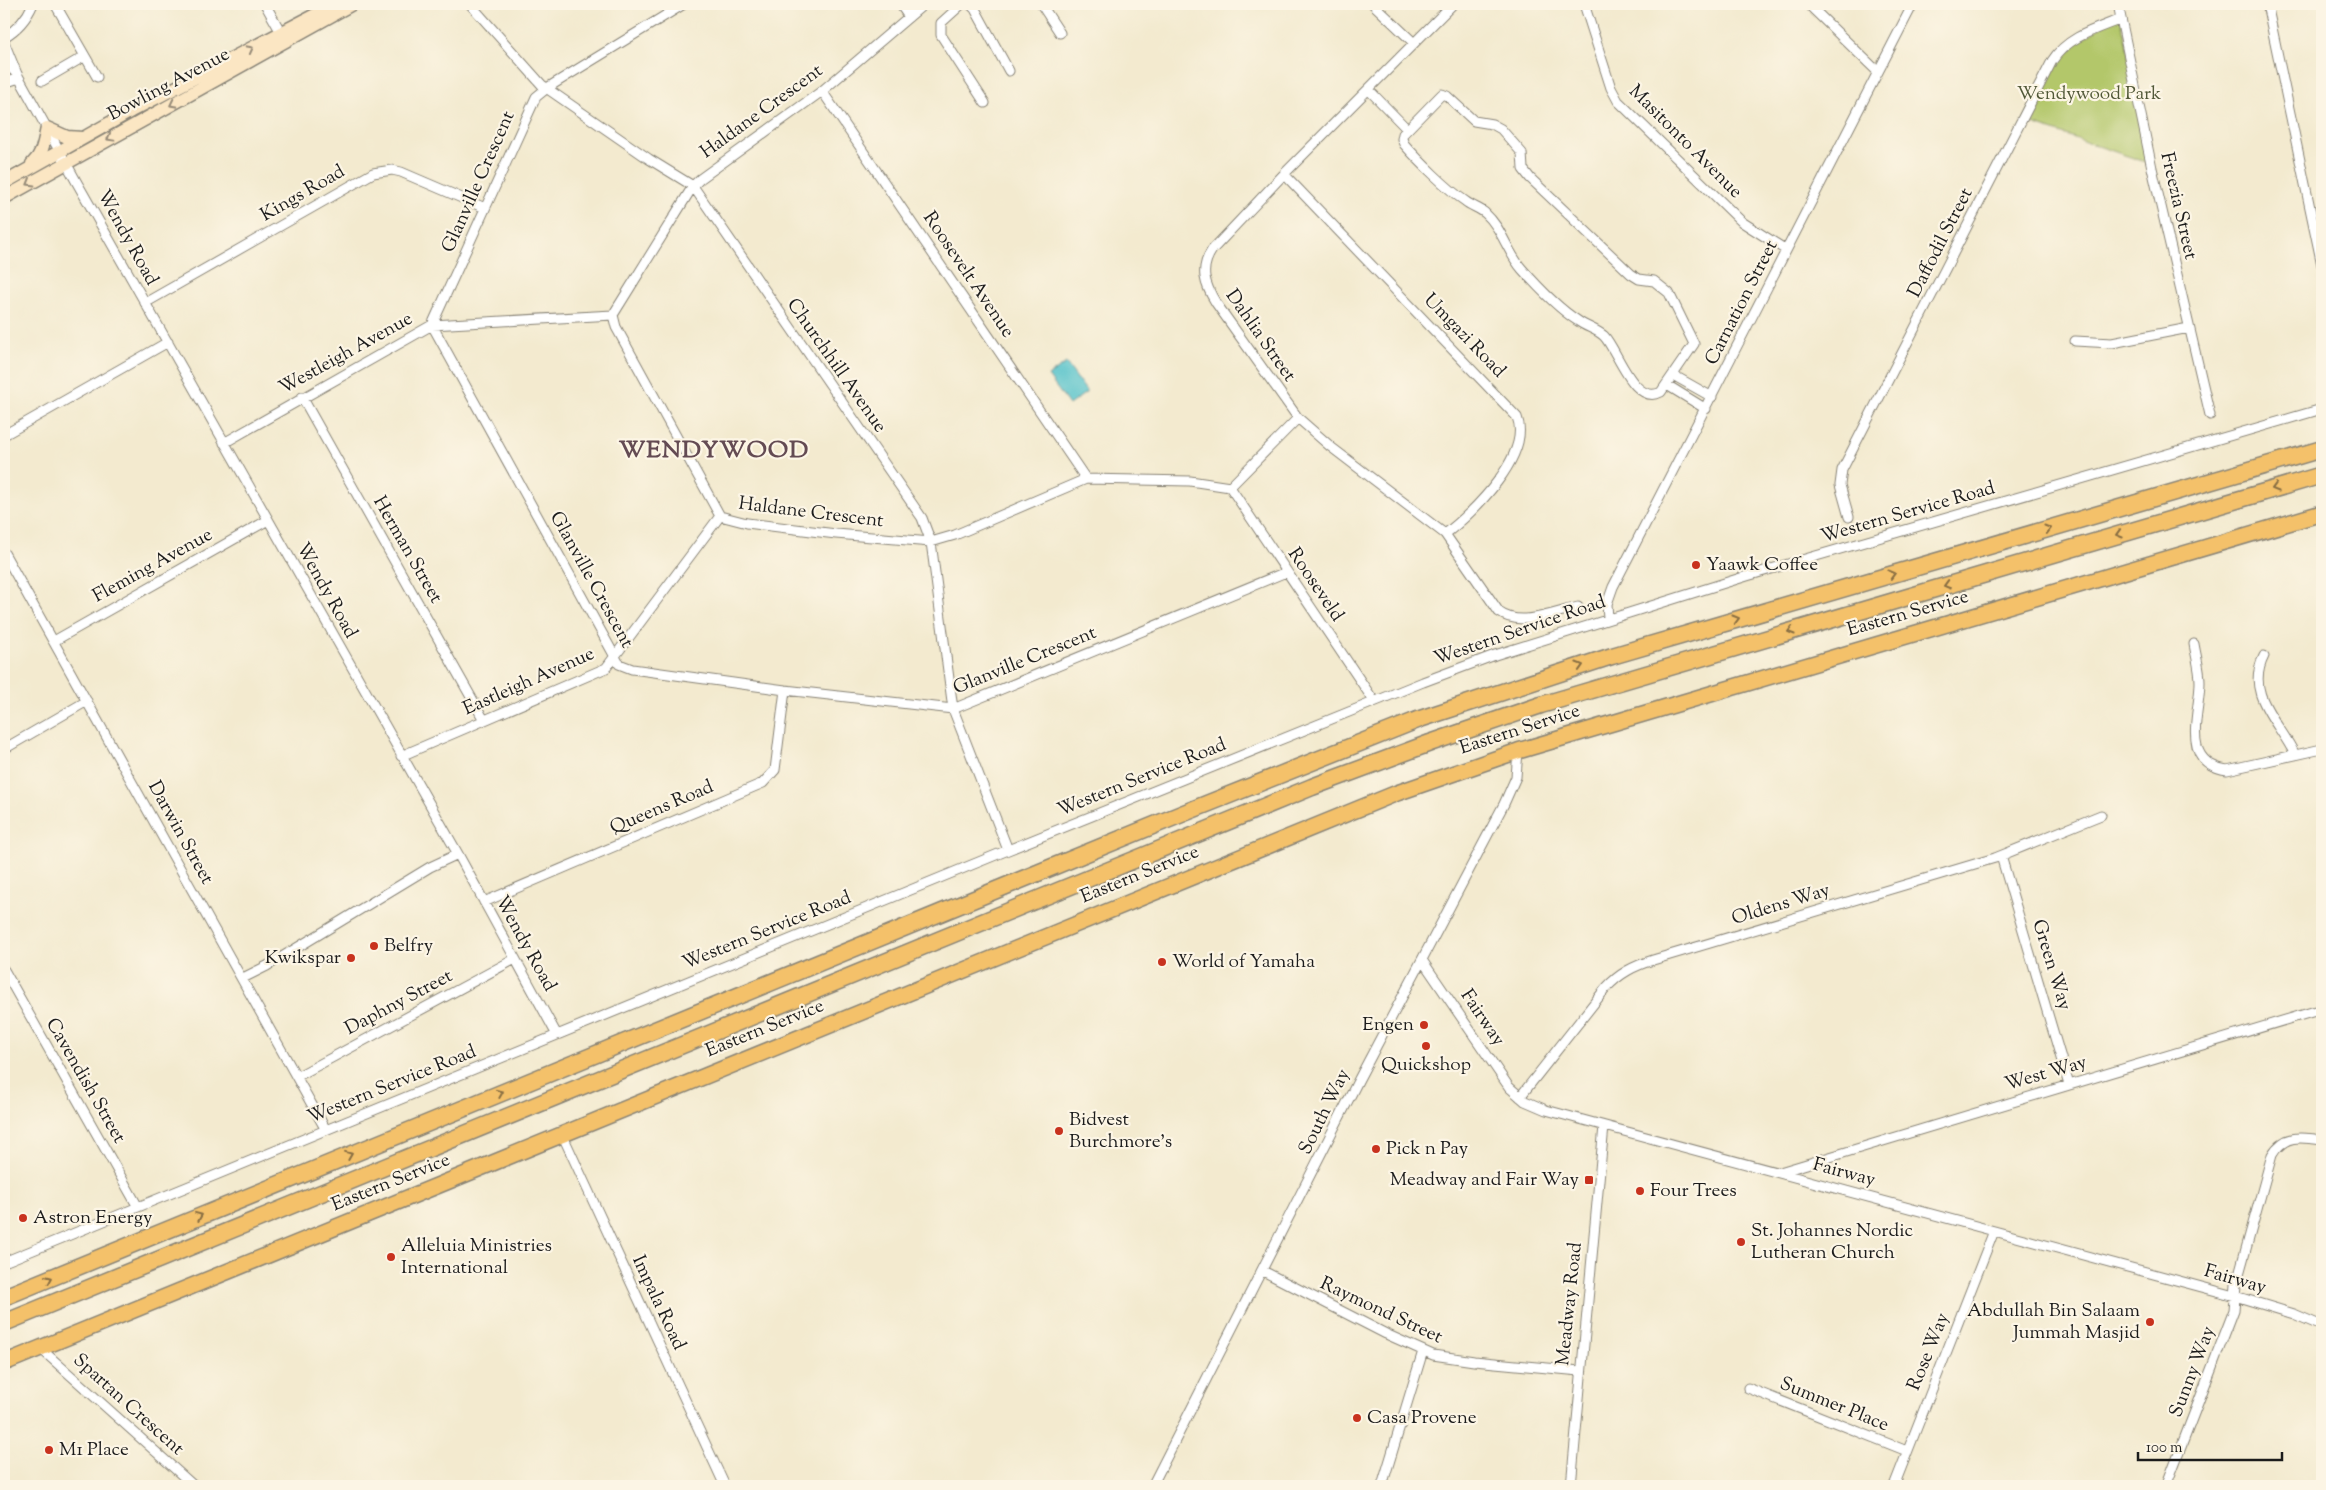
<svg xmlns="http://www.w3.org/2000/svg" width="2326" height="1490" viewBox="0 0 2326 1490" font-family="'Sorts Mill Goudy',serif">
<rect width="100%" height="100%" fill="#fcf5e5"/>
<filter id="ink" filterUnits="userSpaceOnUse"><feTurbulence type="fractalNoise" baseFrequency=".02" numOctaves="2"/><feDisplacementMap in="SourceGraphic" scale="10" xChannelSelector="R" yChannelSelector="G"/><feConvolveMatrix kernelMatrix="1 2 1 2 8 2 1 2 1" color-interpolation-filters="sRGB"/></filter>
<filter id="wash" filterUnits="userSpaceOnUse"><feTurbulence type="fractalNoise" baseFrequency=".0096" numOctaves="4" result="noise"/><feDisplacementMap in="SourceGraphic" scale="20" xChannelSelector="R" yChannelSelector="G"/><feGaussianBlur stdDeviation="1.12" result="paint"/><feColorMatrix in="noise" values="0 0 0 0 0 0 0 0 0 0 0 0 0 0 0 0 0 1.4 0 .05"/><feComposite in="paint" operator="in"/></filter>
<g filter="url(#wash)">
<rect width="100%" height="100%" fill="#f3eacf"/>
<path fill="#b3c76b" stroke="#687244" d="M2120,14L2151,164L2024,121L2056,57Z"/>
<path fill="#54c2cb" stroke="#386f74" d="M1066,363L1087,392L1069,405L1048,376Z"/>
</g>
<g filter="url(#ink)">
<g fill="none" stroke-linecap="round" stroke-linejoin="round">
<g stroke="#888376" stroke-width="11">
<path id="street" d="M55,4L97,77
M265,4L283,36
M470,4L542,85L649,159L693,186L922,518L931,542L953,709L1008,850
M684,4L547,88L536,97L432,325L619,664L632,669L785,690L953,709L1286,572
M900,4L909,17
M924,4L822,91L700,179L693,186L613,315L616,327L720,516L747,523L836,534L931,542L955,535L1086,479L1190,481L1230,487
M962,4L941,23V35L985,103
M970,4L975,9L1009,71
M1041,4L1060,33
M1373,4L1414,43
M1453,4L1284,174L1212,250C1199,269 1205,285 1216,303L1298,418L1331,447L1445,534L1499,612C1520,628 1555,612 1578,607
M1584,4L1611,88L1618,101L1742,222L1786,250
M1808,4L1878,72
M2118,4L2152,168L2210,415
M2267,4L2322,265
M4,37C18,29 27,18 33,4
M4,42L17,74L76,181L458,854L557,1035
M4,61L15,72
M42,81L85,56
M4,83L19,78
M1369,90L1407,129
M822,91L1086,479
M1442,94L1447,96L1474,121L1492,124L1501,129L1522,153L1523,169L1530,178L1631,274L1639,279L1654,281L1669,293L1694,344L1661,392C1634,407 1617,349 1604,336C1596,329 1586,327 1578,321C1559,309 1537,286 1522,269C1507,252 1502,228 1485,213C1479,208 1471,206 1465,201C1447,189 1419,161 1404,144L1402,139L1403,134Z
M1284,174L1517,417C1532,455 1473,513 1445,534
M145,303L373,173L392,170L401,172L485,208
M2075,341L2112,343L2189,328
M1673,375L1712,397
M1667,385L1706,409
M302,397L484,720
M4,435L168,342
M224,443L432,325L613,315
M1230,487L1374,701
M1230,487L1298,418
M1849,517L1840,485L1842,470L2052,61C2067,37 2096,29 2121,19
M4,553L326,1130
M1608,618L1607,604L1613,587L1913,4
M54,641L268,520
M2194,644C2196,656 2200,670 2200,682C2200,714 2179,763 2227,770L2322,749
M2264,656C2244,695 2280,722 2295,755
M4,749L87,701
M401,756L606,668L720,516
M2001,856L2069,1085
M484,902L763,783L775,770L785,690
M1422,960L1509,1087L1525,1101L1546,1110L2235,1296L2294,1314L2322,1326
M4,970L138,1207
M243,978L267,966L430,867L458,854
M298,1076L515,959
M1520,1097L1606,988C1620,973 1634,966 1653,960L1995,858L2101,815
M562,1134L725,1486
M1780,1172L2322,1009
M4,1262L1008,850L1423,682L1495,655L1747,576L2322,409
M1263,1271L1386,1334L1433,1355L1474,1361L1580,1371
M40,1348L194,1486
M1748,1388L1907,1451
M1152,1486L1359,1079L1504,804L1516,777L1518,751
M1382,1486L1423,1351
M1571,1486L1604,1126
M1894,1486L1994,1231
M2166,1486L2234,1310L2236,1285L2272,1155C2284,1134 2301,1137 2322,1140"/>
</g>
<g stroke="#888376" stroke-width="15">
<path id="secondary" d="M32,164C43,154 44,142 47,128L67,137L83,138
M4,183L131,111L336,4
M4,198L352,4"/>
</g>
<g stroke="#888376" stroke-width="18">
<path id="primary" d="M4,1363L1397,793L1518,751L2322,513"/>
</g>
<g stroke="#888376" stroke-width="19">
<path id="highway" d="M4,1297L1184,813L1420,719L1612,656L2322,449
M4,1323L1312,787L1430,743L1541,705L2322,475"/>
</g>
<use href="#street" stroke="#fff" stroke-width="9"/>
<use href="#secondary" stroke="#fbe6c3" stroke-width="12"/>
<use href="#primary" stroke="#f4c16a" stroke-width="15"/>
<use href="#highway" stroke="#f4c16a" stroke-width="16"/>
</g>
<defs><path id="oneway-chevron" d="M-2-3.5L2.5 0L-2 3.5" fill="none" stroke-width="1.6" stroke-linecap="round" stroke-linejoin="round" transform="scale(1.25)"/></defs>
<g stroke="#978b78">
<use href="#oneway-chevron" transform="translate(250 49) rotate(-28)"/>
<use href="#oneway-chevron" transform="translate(173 104) rotate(153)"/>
<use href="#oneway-chevron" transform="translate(110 138) rotate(151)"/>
<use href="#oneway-chevron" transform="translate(30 183) rotate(150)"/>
</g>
<g stroke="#886e43">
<use href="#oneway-chevron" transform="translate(2275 488) rotate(164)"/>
<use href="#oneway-chevron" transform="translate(2048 529) rotate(-16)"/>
<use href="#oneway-chevron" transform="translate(2119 534) rotate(163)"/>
<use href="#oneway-chevron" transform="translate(1892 574) rotate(-16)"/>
<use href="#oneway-chevron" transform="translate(1947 585) rotate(164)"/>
<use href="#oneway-chevron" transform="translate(1736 619) rotate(-16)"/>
<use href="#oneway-chevron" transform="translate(1791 631) rotate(164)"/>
<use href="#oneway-chevron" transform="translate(1580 666) rotate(-17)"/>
<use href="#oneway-chevron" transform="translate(500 1093) rotate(-22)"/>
<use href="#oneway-chevron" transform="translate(349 1155) rotate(-22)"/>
<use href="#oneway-chevron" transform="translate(199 1216) rotate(-22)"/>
<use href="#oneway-chevron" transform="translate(49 1279) rotate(-23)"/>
</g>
</g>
<g fill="#c8321e" stroke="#fcf5e5" stroke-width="2">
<circle cx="1696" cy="565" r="5"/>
<circle cx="374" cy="946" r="5"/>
<circle cx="351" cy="958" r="5"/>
<circle cx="1162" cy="962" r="5"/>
<circle cx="1424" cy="1025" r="5"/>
<circle cx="1426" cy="1046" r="5"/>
<circle cx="1059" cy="1131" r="5"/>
<circle cx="1376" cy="1149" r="5"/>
<rect x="1584" y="1175" width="10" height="10" rx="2.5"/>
<circle cx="1640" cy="1191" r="5"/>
<circle cx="23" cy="1218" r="5"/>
<circle cx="1741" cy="1242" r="5"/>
<circle cx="391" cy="1257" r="5"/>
<circle cx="2150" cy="1322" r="5"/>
<circle cx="1357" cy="1418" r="5"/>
<circle cx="49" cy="1450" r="5"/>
</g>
<g text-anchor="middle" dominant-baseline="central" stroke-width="4.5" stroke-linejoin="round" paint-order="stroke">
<g font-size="19" fill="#1c1c1c" stroke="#fcf5e5">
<text transform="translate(169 85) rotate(-28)">Bowling Avenue</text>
<text transform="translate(762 112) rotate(-36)">Haldane Crescent</text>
<text transform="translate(1685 142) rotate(45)">Masitonto Avenue</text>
<text transform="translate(479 182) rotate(-66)">Glanville Crescent</text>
<text transform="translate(303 194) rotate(-30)">Kings Road</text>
<text transform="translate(2178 206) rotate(77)">Freezia Street</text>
<text transform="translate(127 238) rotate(61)">Wendy Road</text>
<text transform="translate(1941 243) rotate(-63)">Daffodil Street</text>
<text transform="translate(968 275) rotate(56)">Roosevelt Avenue</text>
<text transform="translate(1742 303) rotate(-63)">Carnation Street</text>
<text transform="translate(1260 336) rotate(55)">Dahlia Street</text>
<text transform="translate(1464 336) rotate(46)">Umgazi Road</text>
<text transform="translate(346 354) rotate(-29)">Westleigh Avenue</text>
<text transform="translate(836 366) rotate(55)">Churchhill Avenue</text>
<text transform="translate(811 513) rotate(7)">Haldane Crescent</text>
<text transform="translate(1908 513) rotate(-16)">Western Service Road</text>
<text transform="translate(407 550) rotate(60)">Herman Street</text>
<text transform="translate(153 566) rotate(-29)">Fleming Avenue</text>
<text transform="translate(591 580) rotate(61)">Glanville Crescent</text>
<text transform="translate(1315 585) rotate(56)">Rooseveld</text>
<text transform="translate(326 591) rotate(61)">Wendy Road</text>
<text transform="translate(1908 614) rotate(-16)">Eastern Service</text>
<text transform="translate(1520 631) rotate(-19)">Western Service Road</text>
<text transform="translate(1025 661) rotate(-22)">Glanville Crescent</text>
<text transform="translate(529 682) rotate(-24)">Eastleigh Avenue</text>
<text transform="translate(1520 730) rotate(-18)">Eastern Service</text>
<text transform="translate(1142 778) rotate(-22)">Western Service Road</text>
<text transform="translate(662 808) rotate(-23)">Queens Road</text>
<text transform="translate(180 833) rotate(61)">Darwin Street</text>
<text transform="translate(1140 875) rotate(-22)">Eastern Service</text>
<text transform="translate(1781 905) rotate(-17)">Oldens Way</text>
<text transform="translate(767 931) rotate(-22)">Western Service Road</text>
<text transform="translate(525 944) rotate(61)">Wendy Road</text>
<text transform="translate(2051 965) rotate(73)">Green Way</text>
<text transform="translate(399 1003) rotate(-28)">Daphny Street</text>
<text transform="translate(1482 1018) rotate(56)">Fairway</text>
<text transform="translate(765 1029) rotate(-22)">Eastern Service</text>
<text transform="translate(2046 1074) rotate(-16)">West Way</text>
<text transform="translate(85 1081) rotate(60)">Cavendish Street</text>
<text transform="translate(392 1085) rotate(-22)">Western Service Road</text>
<text transform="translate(1325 1112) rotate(-64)">South Way</text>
<text transform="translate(1844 1173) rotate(15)">Fairway</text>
<text transform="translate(391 1183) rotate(-22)">Eastern Service</text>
<text transform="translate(2235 1280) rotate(16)">Fairway</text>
<text transform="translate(658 1303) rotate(65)">Impala Road</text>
<text transform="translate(1570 1304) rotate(-84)">Meadway Road</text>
<text transform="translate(1381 1311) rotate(25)">Raymond Street</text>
<text transform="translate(1929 1352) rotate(-68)">Rose Way</text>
<text transform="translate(2193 1372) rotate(-69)">Sunny Way</text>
<text transform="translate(128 1405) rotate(42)">Spartan Crescent</text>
<text transform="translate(1834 1405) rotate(22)">Summer Place</text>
</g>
<g font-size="19" fill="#515838" stroke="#fcf5e5">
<text x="2089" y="94">Wendywood Park</text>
</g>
<g font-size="19" fill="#1c1c1c" stroke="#fcf5e5" text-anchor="start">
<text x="1706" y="565">Yaawk Coffee</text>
<text x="384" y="946">Belfry</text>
<text x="341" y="958" text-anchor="end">Kwikspar</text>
<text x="1172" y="962">World of Yamaha</text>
<text x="1414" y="1025" text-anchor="end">Engen</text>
<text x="1426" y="1065" text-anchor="middle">Quickshop</text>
<text x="1069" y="1120">Bidvest<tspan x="1069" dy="22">Burchmore's</tspan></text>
<text x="1386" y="1149">Pick n Pay</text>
<text x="1579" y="1180" text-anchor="end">Meadway and Fair Way</text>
<text x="1650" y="1191">Four Trees</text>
<text x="33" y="1218">Astron Energy</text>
<text x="1751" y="1231">St. Johannes Nordic<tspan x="1751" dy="22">Lutheran Church</tspan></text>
<text x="401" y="1246">Alleluia Ministries<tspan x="401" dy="22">International</tspan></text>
<text x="2140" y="1311" text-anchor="end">Abdullah Bin Salaam<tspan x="2140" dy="22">Jummah Masjid</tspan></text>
<text x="1367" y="1418">Casa Provene</text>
<text x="59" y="1450">M1 Place</text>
</g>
<g font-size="24" font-weight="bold" letter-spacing="1" fill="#644b53" stroke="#fcf5e5">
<text x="714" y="451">WENDYWOOD</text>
</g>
</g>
<rect width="2326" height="1490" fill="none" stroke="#fcf5e5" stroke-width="20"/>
<path d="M2138 1452v8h144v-8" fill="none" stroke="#1c1c1c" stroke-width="2.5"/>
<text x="2146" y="1452" font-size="15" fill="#1c1c1c" stroke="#fcf5e5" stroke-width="4" paint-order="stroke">100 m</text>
</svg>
